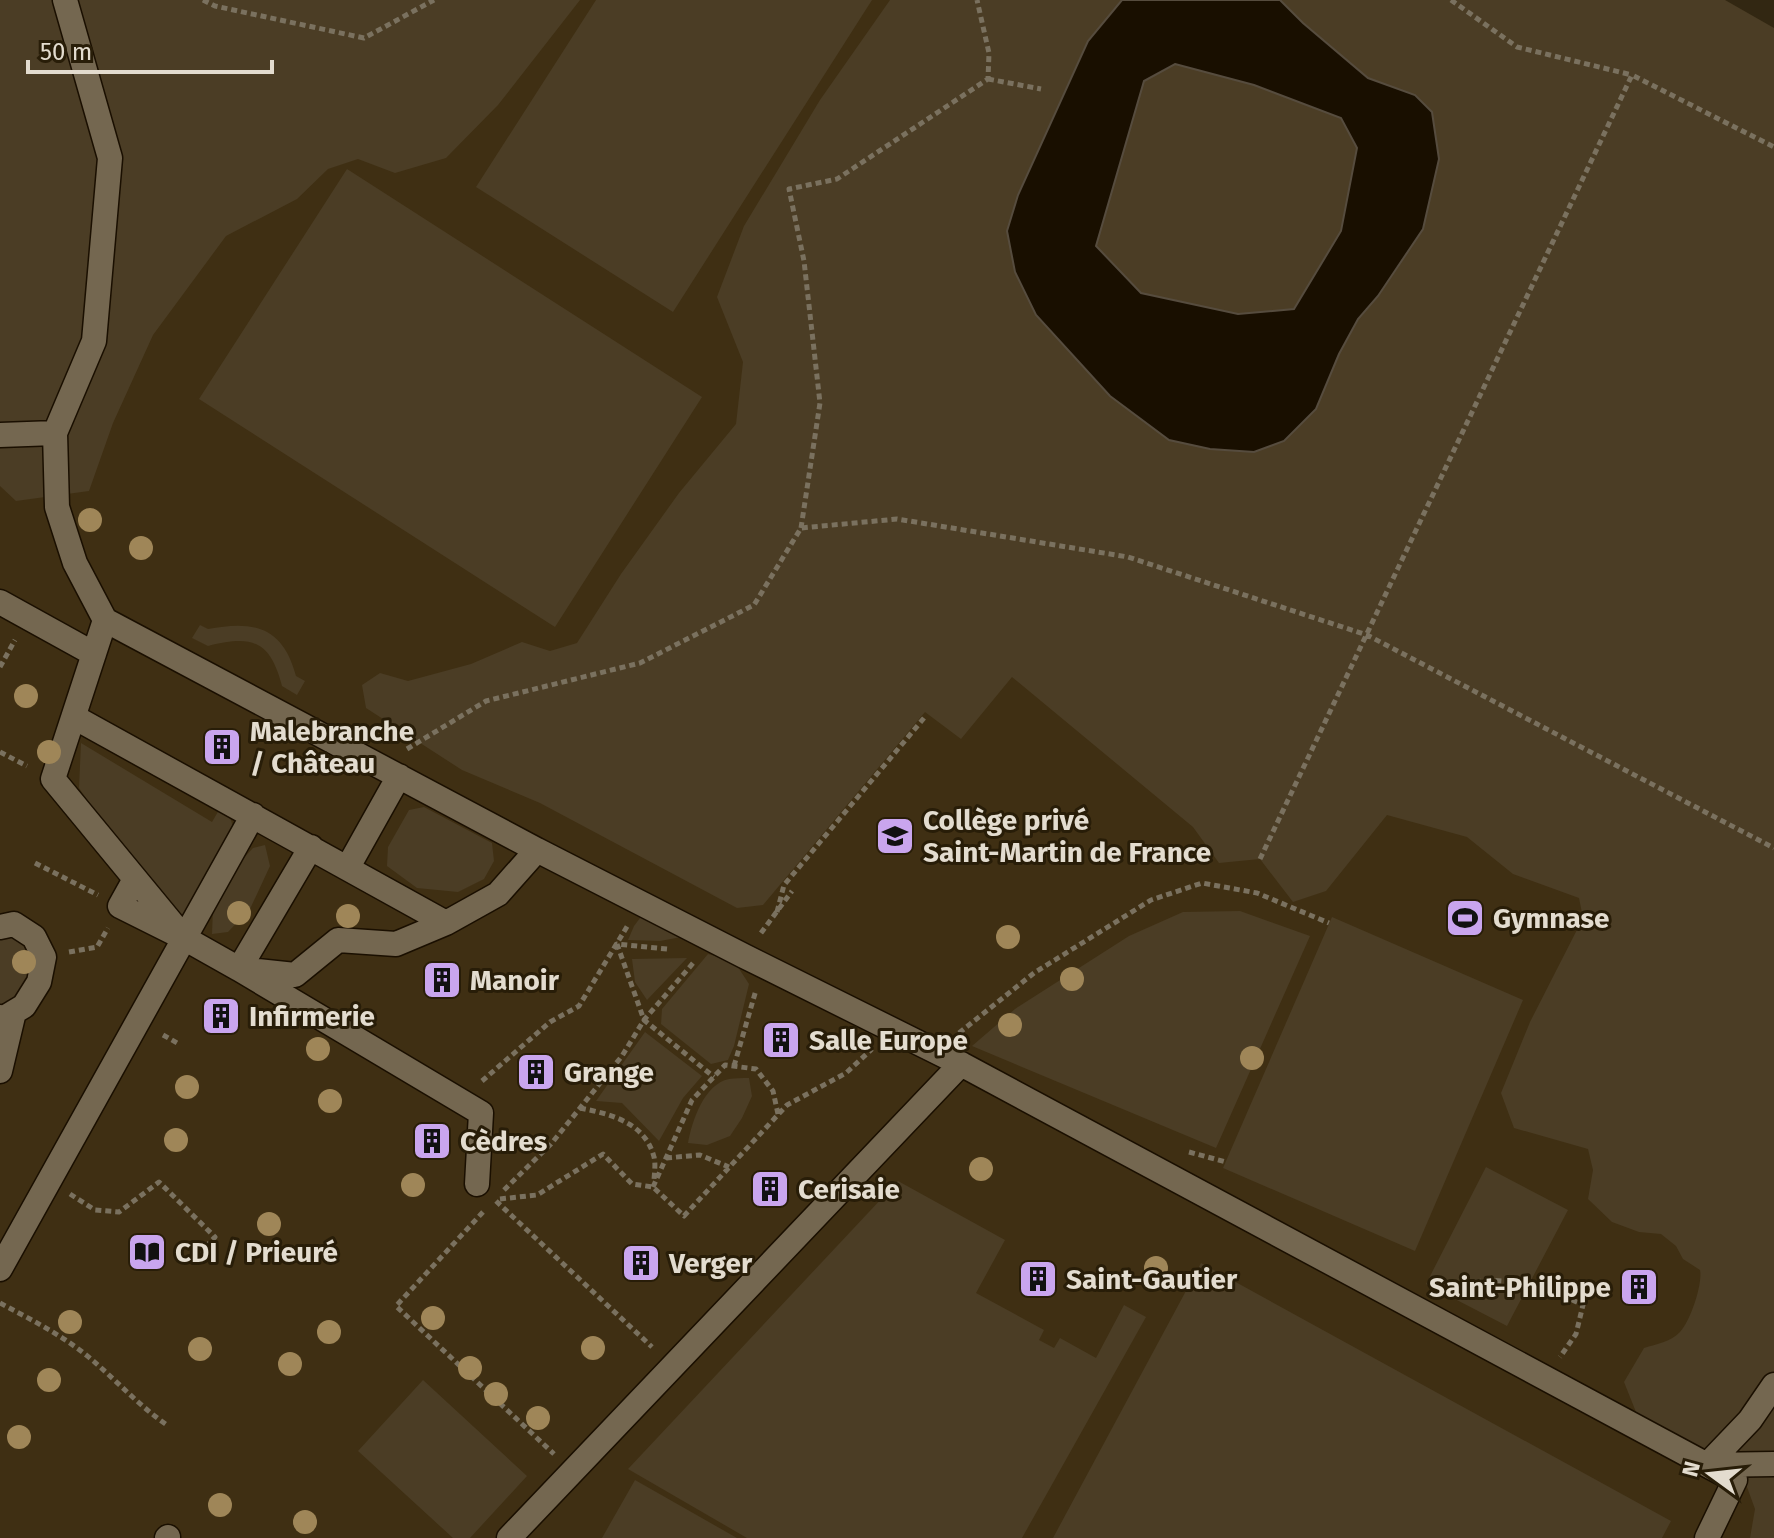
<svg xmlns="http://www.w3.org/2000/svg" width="1774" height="1538" viewBox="0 0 1774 1538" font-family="'Fira Sans',sans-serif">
<rect width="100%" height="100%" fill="#322712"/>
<path fill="#3f2f13" d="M0,0H1654L1774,1538H0Z"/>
<path fill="#4b3d25" d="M0,0H580L498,105L446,158L395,173L358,159L328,169L297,199L226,236L153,335L113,423L89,491L16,501L0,486Z
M596,0H872L673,312L476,187Z
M890,0H1725L1774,28V1538H1750L1755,1509L1739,1465L1695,1448L1636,1412L1624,1382L1644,1348C1657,1344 1670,1342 1680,1332C1690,1322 1703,1284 1700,1270L1683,1259L1676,1246L1661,1234L1639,1232L1612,1222L1588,1199L1593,1170L1588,1149L1514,1128L1501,1093L1530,1022L1583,918L1579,898L1513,874L1467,837L1387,815L1326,891L1293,902L1260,859L1219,863L1193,827L1012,677L961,739L925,712L763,905L737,908L540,803L462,770L366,708L362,685L380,673L408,681L471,664L522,642L550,651L577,643L621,574L679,493L736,424L743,362L717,297L744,226L820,100Z
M347,169L702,397L555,627L199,399Z
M200,625L208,629C254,620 283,627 296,676L305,681L297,695L282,686C270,640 252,635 208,646L192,638Z
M81,743L212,822L219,810C231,817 234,820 231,834L180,924L136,871L79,788Z
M424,807L492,843L494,861L484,879L458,892L417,888L387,866L388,847L409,810Z
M265,845L270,866L250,909L228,932L212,934L213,908L230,873L253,848Z
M1240,911L1310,936L1216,1148L972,1046L1015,1009L1129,936L1183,912Z
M643,914L692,935L660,941L628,940L634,926Z
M1332,917L1523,1000L1415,1251L1223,1168Z
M0,930L32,940L35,981L0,1013Z
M708,954L734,961L749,984L734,1046L728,1060L711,1064L661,1024L662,1009Z
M687,958L647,1000L635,982L632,959Z
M645,1032L702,1076L683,1098L659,1141L622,1103L596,1101Z
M749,1078L752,1096L742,1118L730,1136L707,1145L688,1143C692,1121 704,1084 729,1079C735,1078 743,1078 749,1078Z
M1486,1167L1568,1210L1507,1326L1426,1284Z
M898,1181L1005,1240L976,1293L1044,1330L1039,1340L1054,1348L1060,1338L1096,1358L1124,1305L1146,1317L1022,1538H747L628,1469Z
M1201,1263L1671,1521L1662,1538H1053Z
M423,1380L527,1476L470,1538H453L358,1451Z
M635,1480L737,1538H602Z"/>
<path fill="#190f00" stroke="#564c3e" stroke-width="2" fill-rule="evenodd" d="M1122,0H1280L1303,23L1368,78L1415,95L1432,112L1439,159L1423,229L1378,296L1358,319L1339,354L1316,409L1284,441L1254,452L1210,449L1169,440L1110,396L1036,315L1015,272L1007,231L1018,195L1088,41ZM1175,64L1254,85L1341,118L1357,148L1341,231L1294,309L1238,314L1141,293L1096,246L1144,81Z"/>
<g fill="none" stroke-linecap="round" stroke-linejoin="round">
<g stroke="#1a0f00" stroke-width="27">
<path id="minor" d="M65,0L110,158L94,341L55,433L57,507L75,563L105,620
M0,435L55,433
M0,602L94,654
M105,620L537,850L498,894L446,923L396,944L338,940L295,975L239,969L184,938L53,779Z
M74,717L446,923
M311,847L239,969L481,1113L477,1184
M537,850L744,956L961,1064L1707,1465L1774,1464
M348,867L399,776
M135,879L120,906L176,934
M0,927L14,924L34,937L44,957L39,982L24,1006L4,1018L0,1017
M0,1071L14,1012
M0,1269L253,815
M167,1538L168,1537
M509,1538L961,1064
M1707,1538L1735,1480L1707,1465L1750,1420L1774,1385"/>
</g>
<path stroke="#7a715f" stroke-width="5" stroke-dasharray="6 4" stroke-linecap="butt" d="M203,0L215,6L364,38L434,0
M1451,0L1517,47L1632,75
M988,79L1041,89
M801,528L820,403L804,261L789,189L837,179L988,79L989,53L977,0
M0,667L15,640
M407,749L486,701L640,663L754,605L801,528L897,519L1128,557L1367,635L1774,848
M0,752L27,766
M1260,859L1632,75L1774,147
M35,863L98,895
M777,912L784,885L924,718
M761,933L792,891
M667,949L617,944L644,1020L714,1077
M69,952L97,947L108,928
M959,1033L1034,973L1151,900L1202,883L1257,893L1329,923
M163,1035L179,1044
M734,1066L756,990
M482,1081L550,1022L579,1006L628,925
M580,1108C610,1114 645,1122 654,1157C656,1164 654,1175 654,1182
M1189,1152L1226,1162
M666,1158L700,1155L729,1167
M653,1187L692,1100L725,1065L756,1069L773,1091L778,1114
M504,1190L551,1144L622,1056L644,1020L694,962
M70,1194L95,1210L119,1212L159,1182L215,1237L202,1251L196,1244
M500,1199L537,1195L603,1154L632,1184L653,1187L684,1216L787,1105L846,1073L872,1049
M496,1201L652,1347
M483,1212L396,1306L554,1454
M1436,1288L1489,1280L1538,1284L1583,1305L1576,1334L1560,1357
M0,1303C28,1318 56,1332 81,1351C111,1374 135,1403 167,1425"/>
<use href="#minor" stroke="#746750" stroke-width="24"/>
</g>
<g fill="#9f8658">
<circle cx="90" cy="520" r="12"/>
<circle cx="141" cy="548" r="12"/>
<circle cx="26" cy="696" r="12"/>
<circle cx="49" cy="752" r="12"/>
<circle cx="239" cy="913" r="12"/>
<circle cx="348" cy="916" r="12"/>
<circle cx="1008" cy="937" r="12"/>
<circle cx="24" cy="962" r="12"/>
<circle cx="1072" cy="979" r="12"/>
<circle cx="1010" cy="1025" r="12"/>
<circle cx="318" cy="1049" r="12"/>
<circle cx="1252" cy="1058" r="12"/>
<circle cx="187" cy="1087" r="12"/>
<circle cx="330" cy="1101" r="12"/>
<circle cx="176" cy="1140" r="12"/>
<circle cx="981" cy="1169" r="12"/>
<circle cx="413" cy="1185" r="12"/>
<circle cx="269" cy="1224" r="12"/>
<circle cx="1156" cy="1268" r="12"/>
<circle cx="433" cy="1318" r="12"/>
<circle cx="70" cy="1322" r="12"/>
<circle cx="329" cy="1332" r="12"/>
<circle cx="593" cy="1348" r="12"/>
<circle cx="200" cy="1349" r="12"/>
<circle cx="290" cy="1364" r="12"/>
<circle cx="470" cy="1368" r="12"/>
<circle cx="49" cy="1380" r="12"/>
<circle cx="496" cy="1394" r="12"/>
<circle cx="538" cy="1418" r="12"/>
<circle cx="19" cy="1437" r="12"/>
<circle cx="220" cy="1505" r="12"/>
<circle cx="305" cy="1522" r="12"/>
</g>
<defs>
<g id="building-square" transform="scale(2)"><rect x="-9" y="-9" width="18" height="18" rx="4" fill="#c9a5ee" stroke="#281d08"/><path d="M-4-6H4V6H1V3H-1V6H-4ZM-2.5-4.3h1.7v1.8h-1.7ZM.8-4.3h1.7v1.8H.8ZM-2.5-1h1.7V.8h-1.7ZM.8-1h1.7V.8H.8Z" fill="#111"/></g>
<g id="school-square" transform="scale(2)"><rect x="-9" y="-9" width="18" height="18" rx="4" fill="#c9a5ee" stroke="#281d08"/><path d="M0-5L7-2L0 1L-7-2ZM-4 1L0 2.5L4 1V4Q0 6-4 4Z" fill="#111"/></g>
<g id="stadium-square" transform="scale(2)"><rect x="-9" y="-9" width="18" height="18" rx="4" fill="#c9a5ee" stroke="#281d08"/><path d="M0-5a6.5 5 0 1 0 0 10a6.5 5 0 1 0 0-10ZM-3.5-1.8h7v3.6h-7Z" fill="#111"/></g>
<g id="library-square" transform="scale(2)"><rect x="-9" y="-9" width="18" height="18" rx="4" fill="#c9a5ee" stroke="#281d08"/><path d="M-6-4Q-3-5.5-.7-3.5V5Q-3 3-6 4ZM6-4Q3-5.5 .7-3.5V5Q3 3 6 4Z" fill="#111"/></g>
</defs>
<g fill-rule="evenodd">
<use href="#building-square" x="222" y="747"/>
<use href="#school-square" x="895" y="836"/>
<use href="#stadium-square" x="1465" y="918"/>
<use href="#building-square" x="442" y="980"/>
<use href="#building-square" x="221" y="1016"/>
<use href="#building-square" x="781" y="1040"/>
<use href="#building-square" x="536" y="1072"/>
<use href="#building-square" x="432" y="1141"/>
<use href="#building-square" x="770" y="1189"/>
<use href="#library-square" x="147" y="1252"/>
<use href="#building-square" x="641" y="1263"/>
<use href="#building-square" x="1038" y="1279"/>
<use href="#building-square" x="1639" y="1287"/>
</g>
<g text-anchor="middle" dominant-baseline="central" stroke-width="6" stroke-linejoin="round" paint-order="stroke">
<g font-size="28" font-weight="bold" fill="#e3dccf" stroke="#281d08" text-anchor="start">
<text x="250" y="731">Malebranche<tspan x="250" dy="32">/ Château</tspan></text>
<text x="923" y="820">Collège privé<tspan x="923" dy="32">Saint-Martin de France</tspan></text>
<text x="1493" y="918">Gymnase</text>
<text x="470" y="980">Manoir</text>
<text x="249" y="1016">Infirmerie</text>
<text x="809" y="1040">Salle Europe</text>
<text x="564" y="1072">Grange</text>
<text x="460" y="1141">Cèdres</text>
<text x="798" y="1189">Cerisaie</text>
<text x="175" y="1252">CDI / Prieuré</text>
<text x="669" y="1263">Verger</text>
<text x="1066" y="1279">Saint-Gautier</text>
<text x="1611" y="1287" text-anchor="end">Saint-Philippe</text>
</g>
</g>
<g transform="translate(1710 1474) rotate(285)" stroke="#281d08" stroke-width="6" paint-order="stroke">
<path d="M0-6L14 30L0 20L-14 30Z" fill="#e3dccf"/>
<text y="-12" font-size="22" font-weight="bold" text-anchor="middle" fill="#e3dccf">N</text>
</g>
<path d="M28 60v12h244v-12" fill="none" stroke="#e3dccf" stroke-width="4"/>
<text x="40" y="60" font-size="24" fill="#e3dccf" stroke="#281d08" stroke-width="6" paint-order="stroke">50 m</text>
</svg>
